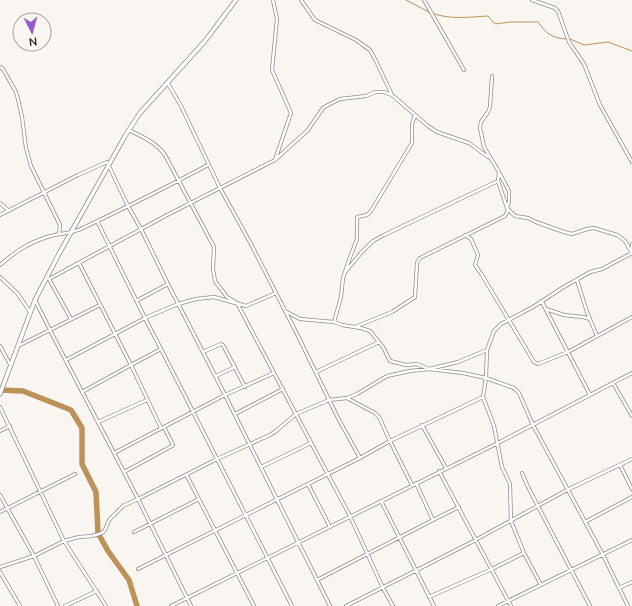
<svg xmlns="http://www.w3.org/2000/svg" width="632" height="606" viewBox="0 0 632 606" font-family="'Nunito Sans',sans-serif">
<rect width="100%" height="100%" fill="#f9f6f2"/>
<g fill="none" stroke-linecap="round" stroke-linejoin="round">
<path stroke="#bd9259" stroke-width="1" d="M406,0L429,12
M432,13C449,20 470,17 488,16L495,24L510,22H538C546,33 551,38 566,39
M570,39L584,45L608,42L632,51"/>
<path stroke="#bd9259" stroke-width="5.5" d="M0,390L23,391L71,410L82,428V464L96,492L98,533L108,551L129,580L137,606"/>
<g stroke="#908d89" stroke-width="4">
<path id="street" d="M273,0L277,19L272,70L291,113L275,160
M301,0L315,20L356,40L370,50L376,61L392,95L428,126L437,132L469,143L488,157
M424,0L464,70
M532,0L555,8L558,11L569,42L584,64L600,105L632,162
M0,67L3,69L16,92L18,99L22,117L26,148L31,166L60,225L59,234
M492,76L490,107L488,112L481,122L480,128L484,147L499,172L498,181L507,208L515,216L528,218L536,222L564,232L572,234L587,229L594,228L617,235L625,241L632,253
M167,82L181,106L220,188L251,244L276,293
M0,203L9,211
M0,215L78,175L107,162L128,206L141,229L168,284L225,395L330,606
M465,235L471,239L478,255L475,265L482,275L534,362L538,364L568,352L632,317
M632,252V244
M79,263L131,365L82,392
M0,265C15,252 28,243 47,237C59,233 71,234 83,228C125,208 167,187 208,165
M346,271L361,253L373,241L384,235L498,181
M0,277L18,294L30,312
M49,279L169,214L275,160L308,130L323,108L328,105L340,99L366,96L375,92H384L392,95
M49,279L71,319
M577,280L587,312L597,336
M35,300L52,334L138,499L191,606
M136,301L168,284
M542,302L590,395
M546,309L564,315L583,317L590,319
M285,311L300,319L334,322L342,325L361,328L370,331L383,347L390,361L406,365L417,364L429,369L463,373L486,378L514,388L519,393L533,425L603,555L628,606
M334,322L341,297L343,278L349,260L357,239V217L367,215L371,211L412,143V124L415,115
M355,327L392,312L415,297L417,263L420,258L505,216L508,210L507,208L509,201V191L500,174
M0,346L11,366
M18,346L100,305
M161,349L292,606
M203,352L221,344L223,345L245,387
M66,360L145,318L97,221
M316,372L379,342
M274,373L350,516L383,588L393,606
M216,376L235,367
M613,383L632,416
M0,407L64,541L106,606
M235,414L283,389
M98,422L147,400
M422,425L446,468
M161,428L131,365L161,349L145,318L178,304L196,299L214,297L246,306L276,293L297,334L338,418L360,458
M0,431L10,426
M114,453L225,395L274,373L237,303L227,297L215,281L213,269L214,247L165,155C156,142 142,137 129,130
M620,465L632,489
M261,467L311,443
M439,471L511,606
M124,472L172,446L173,445L164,427
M522,473L528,487L590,606
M187,476L254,606
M416,483L433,520L459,507
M308,484L330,527
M412,485L390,441L483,397
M0,495L34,556L58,606
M381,501L434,606
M0,512L75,474
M585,522L632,497
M134,532L199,499
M0,567L34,556L64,541L79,537L92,536L102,533L105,530L109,520L123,506L138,499L217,459L270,435L276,431L296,414L329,400L347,398L357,394L387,376L410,371L429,369L458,362L487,350
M138,569L360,458L390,441L379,417L375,413L347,398
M0,572L20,606
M317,580L433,520
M541,585L524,553L511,521L510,484L502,467L494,426L483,397L486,378L487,350L494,331L501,324L533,307L562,288L590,272L602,269L632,253
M619,588L632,582
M429,597L492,569L524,553
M65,606L97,591
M171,606L498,443L632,373
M346,606L468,544L567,490L632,459
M498,606L632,540"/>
</g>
<g stroke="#908d89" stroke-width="5">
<path id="secondary" d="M0,394L35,300L60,252L125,136L140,113L205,41L236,0"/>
</g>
<use href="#street" stroke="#fff" stroke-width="2.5"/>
<use href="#secondary" stroke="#fff" stroke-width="3.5"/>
</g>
<g transform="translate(32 32) rotate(174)"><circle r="19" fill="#f9f6f2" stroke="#a5a2a0"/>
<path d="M0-3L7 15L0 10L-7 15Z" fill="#9659d0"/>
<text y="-6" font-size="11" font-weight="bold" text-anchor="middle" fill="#262524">N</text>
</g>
</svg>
